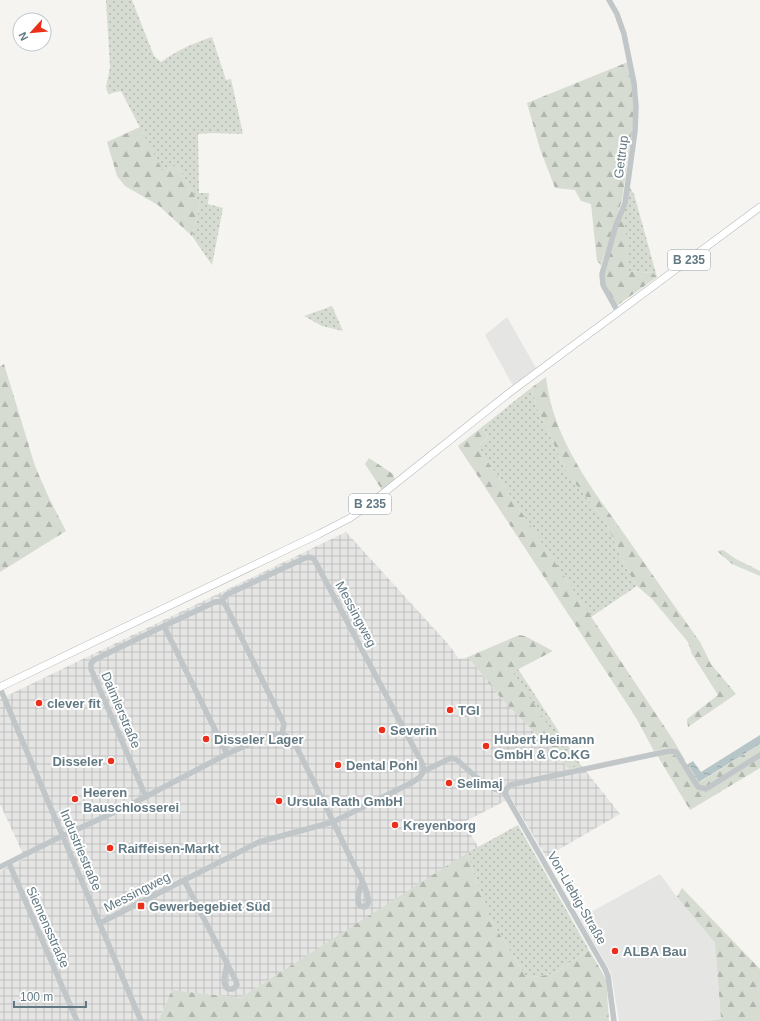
<svg xmlns="http://www.w3.org/2000/svg" width="760" height="1021" viewBox="0 0 760 1021" font-family="Helvetica,sans-serif">
<defs>
<pattern id="industrial-grid" width="8" height="8" patternUnits="userSpaceOnUse"><rect width="8" height="8" fill="#e5e6e4"/><path d="M0 4h8M4 0v8" fill="none" stroke="#bdbfbe"/></pattern>
<pattern id="grass-dots" width="8" height="8" patternUnits="userSpaceOnUse"><rect width="8" height="8" fill="#d6dcd1"/><path d="M2 2h.1M6 6h.1" fill="none" stroke="#b1b7af" stroke-width="1.8" stroke-linecap="round"/></pattern>
<pattern id="forest-firs" width="22" height="20" patternUnits="userSpaceOnUse"><rect width="22" height="20" fill="#d6dcd1"/><path d="M5 1l3.5 6h-7zM16 11l3.5 6h-7z" fill="#b1b7af"/></pattern>
<pattern id="water-ripples" width="26" height="14" patternUnits="userSpaceOnUse"><rect width="26" height="14" fill="#b6c6c8"/><path d="M2 4q2-2 4 0t4 0M15 11q2-2 4 0t4 0" fill="none" stroke="#97a6a8"/></pattern>
</defs>
<rect width="100%" height="100%" fill="#f5f4f0"/>
<path fill="#e5e6e4" d="M507,317L536,368L513,386L485,335Z
M660,874L677,897L715,943L721,1019L706,1021H619L611,973L580,918Z"/>
<path fill="url(#industrial-grid)" d="M346,532L449,645L459,659L468,657L500,697L572,772L585,770L620,814L546,857L511,798L464,822L478,847L240,998L172,990L158,1021H0V871L25,858L0,804V699Z"/>
<path fill="url(#grass-dots)" d="M106,0H132L154,56L161,62C177,50 194,43 212,37L226,80L231,79L243,134L212,133L198,134L199,193H209L208,204L223,208L212,265L192,236L200,205L177,165L163,172L121,91L108,94L106,87L110,67Z
M629,186L634,194L657,277L653,273L628,271L622,214Z
M332,306L343,331L322,326L304,316Z
M531,388L536,405L567,473L606,522L625,566L637,586L591,617L478,447L488,437L482,427Z
M518,669L582,767L576,768L512,672Z
M518,825L589,950L553,974L527,978L489,917L467,853Z"/>
<path fill="url(#forest-firs)" d="M628,62L632,86L634,117L622,200L601,265L597,261L591,204L581,201L575,190L555,188L540,149L527,103Z
M140,127L163,171L177,165L200,205L192,236L158,205L125,186L117,176L107,142Z
M622,214L628,245V271L653,273L657,277L618,305H614L609,297L603,275Z
M4,364L35,466L49,498L66,531L0,572V366Z
M546,377C553,439 591,487 625,535C650,571 675,607 700,642L711,664L736,694L688,727L687,719L718,695L692,654L688,642L652,599L637,586L625,566L606,522L567,473L536,405L531,388Z
M482,427L488,437L478,447L672,738L685,760L683,761L677,751L668,748L654,751L635,716L458,446Z
M369,458L393,474L395,480L382,490L365,464Z
M723,550L736,559L760,571V576L732,564L717,551Z
M519,635L525,636L553,651L513,672L576,768L569,769L500,697L468,657Z
M760,744V752L706,787L699,785L686,766L688,764L700,782Z
M669,753L674,754L696,788L706,791L760,757V768L690,810L657,755Z
M467,853L489,917L527,978L553,974L589,950L606,979L609,1021H158L172,990L240,998Z
M682,888L760,969V1021H706L721,1019L715,943L677,897Z"/>
<path fill="url(#water-ripples)" d="M760,735V744L699,782L688,764L693,761L701,772Z"/>
<g fill="none" stroke-linecap="round" stroke-linejoin="round">
<g stroke="#b2b8ba" stroke-width="8">
<path id="major" d="M0,687L319,534L350,518L371,503L509,393L760,207"/>
</g>
<path stroke="#c1c6c8" stroke-width="5.5" d="M609,0L617,14L624,34L634,83L636,107L635,131L625,203L616,225L602,274L603,285L618,312
M222,601L226,595L303,559L309,557L314,559L422,763L424,771
M222,601L226,606L284,724L282,734
M164,626L215,602L222,601
M0,688L141,1021
M504,792L510,785L669,751L676,752L698,787L706,789L760,755
M504,792L605,969L608,976L614,1021
M146,797L91,669V664L94,660L164,626L227,754
M9,863L77,1021
M0,867L58,838L126,807L227,754L270,735L282,734L290,738L296,746C315,784 333,821 351,859C357,871 370,892 368,904L365,907L360,906C356,898 359,891 362,883
M184,880L236,981L237,985L233,989H228C220,982 227,972 227,962
M100,923L259,842L333,822L413,782L420,777L424,771L451,758L457,760C471,772 486,789 504,792"/>
<use href="#major" stroke="#fff" stroke-width="7"/>
</g>
<g fill="#eb2f1a" stroke="#fff" stroke-width="1.5">
<circle cx="39" cy="703" r="4"/>
<circle cx="450" cy="710" r="4"/>
<circle cx="382" cy="730" r="4"/>
<circle cx="206" cy="739" r="4"/>
<circle cx="486" cy="746" r="4"/>
<circle cx="111" cy="761" r="4"/>
<circle cx="338" cy="765" r="4"/>
<circle cx="449" cy="783" r="4"/>
<circle cx="75" cy="799" r="4"/>
<circle cx="279" cy="801" r="4"/>
<circle cx="395" cy="825" r="4"/>
<circle cx="110" cy="848" r="4"/>
<rect x="137" y="902" width="8" height="8" rx="2"/>
<circle cx="615" cy="951" r="4"/>
</g>
<g text-anchor="middle" dominant-baseline="central" stroke-width="4" stroke-linejoin="round" paint-order="stroke">
<g fill="#fff" stroke="#91a1a8" stroke-width="1">
<rect x="668" y="250" width="42" height="20" rx="3"/>
<rect x="349" y="494" width="42" height="20" rx="3"/>
</g>
<g font-size="12" font-weight="bold" fill="#627983">
<text x="689" y="260">B 235</text>
<text x="370" y="504">B 235</text>
</g>
<g font-size="13" fill="#627983" stroke="#fff">
<text transform="translate(621 157) rotate(-83)">Gettrup</text>
<text transform="translate(356 614) rotate(62)">Messingweg</text>
<text transform="translate(121 710) rotate(67)">Daimlerstraße</text>
<text transform="translate(81 850) rotate(67)">Industriestraße</text>
<text transform="translate(137 892) rotate(-27)">Messingweg</text>
<text transform="translate(577 898) rotate(60)">Von-Liebig-Straße</text>
<text transform="translate(48 927) rotate(66)">Siemensstraße</text>
</g>
<g font-size="13" font-weight="bold" fill="#627983" stroke="#fff" text-anchor="start">
<text x="47" y="703">clever fit</text>
<text x="458" y="710">TGI</text>
<text x="390" y="730">Severin</text>
<text x="214" y="739">Disseler Lager</text>
<text x="494" y="739">Hubert Heimann<tspan x="494" dy="15">GmbH &amp; Co.KG</tspan></text>
<text x="103" y="761" text-anchor="end">Disseler</text>
<text x="346" y="765">Dental Pohl</text>
<text x="457" y="783">Selimaj</text>
<text x="83" y="792">Heeren<tspan x="83" dy="15">Bauschlosserei</tspan></text>
<text x="287" y="801">Ursula Rath GmbH</text>
<text x="403" y="825">Kreyenborg</text>
<text x="118" y="848">Raiffeisen-Markt</text>
<text x="149" y="906">Gewerbegebiet Süd</text>
<text x="623" y="951">ALBA Bau</text>
</g>
</g>
<g transform="translate(32 32) rotate(243)"><circle r="19" fill="#ffffff" stroke="#c0c9cd"/>
<path d="M0-3L7 15L0 10L-7 15Z" fill="#eb2f1a"/>
<text y="-6" font-size="11" font-weight="bold" text-anchor="middle" fill="#627983">N</text>
</g>
<path d="M14 1001v6h72v-6" fill="none" stroke="#627983" stroke-width="2"/>
<text x="20" y="1001" font-size="12" fill="#627983" stroke="#ffffff" stroke-width="3" paint-order="stroke">100 m</text>
</svg>
